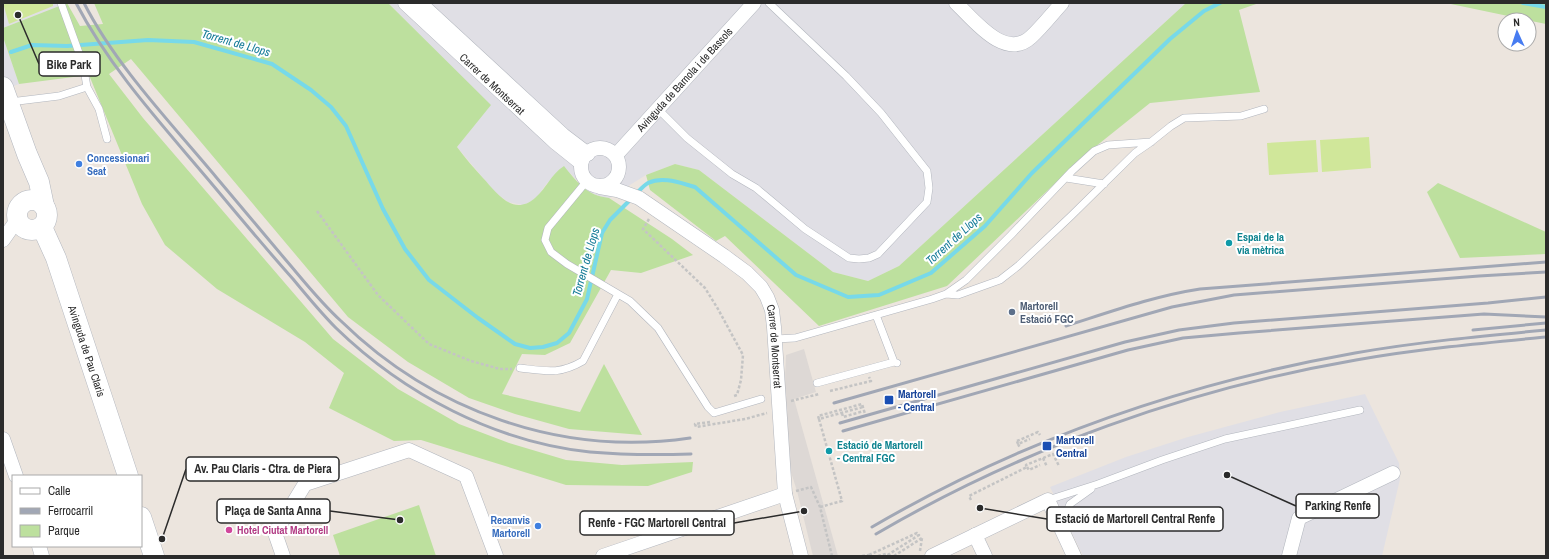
<svg xmlns="http://www.w3.org/2000/svg" width="1549" height="559" viewBox="0 0 1549 559" font-family="'Archivo Narrow',sans-serif">
<rect width="100%" height="100%" fill="#ece5de"/>
<path fill="#e0dfe5" d="M3,3H67L3,28Z
M388,3H1186L899,266L868,281L833,272L699,170L675,164L646,175L609,198L602,197L588,192L570,173L547,183L537,197L530,202L523,205L508,202L495,192L457,147L490,105Z
M3,37L19,84L3,90Z
M1365,394L1399,463L1400,479L1382,556H1083L1050,487L1126,457L1188,437L1280,412Z"/>
<path fill="#bde09e" d="M67,3L80,26L103,24L94,3H388L491,105L457,147C465,158 474,168 483,178C497,193 513,217 535,198C547,188 550,175 564,166C578,183 586,195 609,198L672,239L693,255L641,273L611,270L570,343L545,355L522,354L502,394L580,412L604,364L642,435L569,429L515,414L469,398L408,362L348,317L131,59L109,74L143,118L333,339L398,389L459,424L509,443L566,460L622,465L693,462L692,472L648,486L566,485L421,440L394,441L329,408L344,373L305,342L217,289L165,245L142,204L89,75L19,84L3,37V28Z
M1186,3H1259L1239,10L1260,92L1150,103L1085,155L947,286L819,326L725,236L716,241L650,190L646,175L675,164L699,170L833,272L868,281L899,266Z
M1446,3H1546V24Z
M1438,183L1546,232V254L1460,258L1427,192Z
M419,505L436,556H340L333,535Z"/>
<path fill="#d0e79a" d="M3,3H53V6L9,24Z
M1369,137L1371,168L1322,172L1320,140Z
M1316,140L1318,172L1269,175L1267,143Z"/>
<path fill="#ddd8d5" d="M804,349L816,392L794,399L838,556H813L797,491L789,466L784,403L786,355Z"/>
<g fill="none" stroke-linecap="round" stroke-linejoin="round">
<path stroke="#77d9e9" stroke-width="4" d="M1523,3L1546,7
M11,52L32,45L67,46L148,40L194,42L272,64L311,90L331,107L346,126L383,209L405,249L429,280L478,318L515,344L530,348L543,347L557,343L569,333L587,299L602,233L610,220L632,198
M636,194C640,190 644,185 648,183C663,176 680,183 695,187L796,275L848,297L879,295L931,273L985,226L1032,173L1170,39L1204,11L1220,3"/>
<g stroke="#b2b6be" stroke-width="8">
<path id="service" d="M87,87L99,109L107,139
M10,102L59,96L87,87L83,64L61,3
M658,109L687,138L732,174L756,188L805,229L849,258L859,259L869,258L878,254L927,202L929,188L927,171L881,113L846,76L769,3
M1066,178L1104,184
M586,182L548,228L545,240L551,252L567,264L630,301L658,328L708,407L714,413L761,399
M946,294L958,295L1000,280L1018,266L1071,216L1135,153L1151,142L1171,126L1184,118L1241,116L1264,109
M876,315L894,362L897,363
M775,339L795,338L932,299L946,294L966,280L1011,235L1072,171L1094,151L1108,145L1151,142
M520,368C546,371 559,375 583,361L618,294
M817,383L894,362
M1048,500L1098,484L1162,460L1225,439L1360,410
M1061,526L1070,504L1091,489"/>
</g>
<g stroke="#b2b6be" stroke-width="15">
<g id="minor">
<path id="s1" d="M405,3L556,143L581,163"/>
<path d="M420,3L563,135L588,154"/>
<path d="M956,3C974,20 1005,61 1031,37C1042,27 1052,14 1062,3"/>
<circle cx="600" cy="167" r="19"/>
<path id="s2" d="M616,155L754,3"/>
<path id="s3" d="M600,187L617,190L639,198L724,256L747,273L761,287L767,297L772,310L774,327L785,494L801,556"/>
<path d="M3,240L17,220"/>
<path d="M3,439L16,476"/>
<path d="M975,535L985,556"/>
<path d="M39,546L42,556"/>
<path d="M283,556L275,533L305,484L409,450L466,476L496,556"/>
<path d="M603,556L785,494"/>
<path d="M932,556L1048,500L1074,556"/>
<path d="M1289,556L1299,518L1393,473"/>
</g>
</g>
<g stroke="#b2b6be" stroke-width="21">
<g id="secondary">
<path d="M3,87L27,154L39,182L44,206"/>
<circle cx="32" cy="215" r="15"/>
<path id="s4" d="M42,227L56,258L128,476"/>
<path d="M141,517L154,556"/>
</g>
</g>
<path stroke="#c4c4c4" stroke-width="2.5" stroke-dasharray="3 2" stroke-linecap="butt" d="M317,211L378,295L429,344L471,361L500,369H512
M649,219L643,229L705,288L718,309L743,355L741,380L737,395L734,396
M830,391L871,381L869,377
M791,401L819,394
M842,413L843,417L864,411
M819,419L818,416L862,404L865,414
M710,422L695,424L696,427L745,419L767,413
M1017,441L1038,432L1040,435
M1017,441L1018,444L1030,439
M1018,444L1020,448
M1043,458L1047,467
M1027,467L1029,470L1040,465
M796,491L811,487L820,507L832,556
M971,500L969,496L1027,467L1026,465L1053,454L1059,466
M820,507L842,501L819,419L863,407
M920,551L922,538
M862,556L869,555
M878,556L886,554L891,556
M894,556L922,538"/>
<use href="#service" stroke="#fff" stroke-width="7"/>
<use href="#minor" stroke="#fff" stroke-width="14"/>
<use href="#secondary" stroke="#fff" stroke-width="20"/>
<path stroke="#a1a7b5" stroke-width="3" d="M76,3C112,72 167,130 217,190C242,220 267,250 293,279C307,296 321,313 336,328C404,394 495,442 590,452C624,455 657,455 691,454
M84,3C116,66 171,123 216,177C239,204 262,232 285,259C303,280 320,302 341,321C433,411 561,457 690,438
M1066,326C1110,312 1154,296 1200,289L1546,262
M1473,330L1546,323
M834,403L1172,307L1234,295L1479,276L1546,272
M840,423L1125,342L1179,330L1234,323L1488,303L1546,297
M843,431L1128,350L1183,338L1239,333L1484,314L1546,317
M872,527C1021,440 1186,383 1355,353C1418,342 1482,336 1546,330
M876,534C1023,448 1188,389 1356,360C1419,349 1483,343 1546,337"/>
<path stroke="#c4c4c4" stroke-width="2.5" stroke-dasharray="3 2" stroke-linecap="butt" d="M869,555L917,533L919,535L886,556"/>
</g>
<g fill="#3f7fe0" stroke="#fff" stroke-width="1.5">
<circle cx="79" cy="164" r="4"/>
<circle cx="538" cy="526" r="4"/>
</g>
<g fill="#0f9aa8" stroke="#fff" stroke-width="1.5">
<circle cx="1229" cy="243" r="4"/>
<circle cx="829" cy="451" r="4"/>
</g>
<circle fill="#5c6f8a" stroke="#fff" stroke-width="1.5" cx="1012" cy="312" r="4"/>
<g fill="#1a4fb4" stroke="#fff" stroke-width="1.5">
<rect x="884" y="395" width="10" height="10" rx="2"/>
<rect x="1042" y="441" width="10" height="10" rx="2"/>
</g>
<circle fill="#d1479c" stroke="#fff" stroke-width="1.5" cx="229" cy="530" r="4"/>
<g text-anchor="middle" dominant-baseline="central" stroke-width="4" stroke-linejoin="round" paint-order="stroke">
<g font-size="11" fill="#2b2b2b" stroke="#fff">
<text stroke="none"><textPath href="#s2" startOffset="102">Avinguda de Barnola i de Bassols</textPath></text>
<text stroke="none"><textPath href="#s1" startOffset="119">Carrer de Montserrat</textPath></text>
<text stroke="none"><textPath href="#s3" startOffset="254">Carrer de Montserrat</textPath></text>
<text stroke="none"><textPath href="#s4" startOffset="132">Avinguda de Pau Claris</textPath></text>
</g>
<g font-size="11" font-weight="bold" fill="#366cbe" stroke="#fff" text-anchor="start">
<text x="87" y="158">Concessionari<tspan x="87" dy="13">Seat</tspan></text>
<text x="530" y="520" text-anchor="end">Recanvis<tspan x="530" dy="13">Martorell</tspan></text>
</g>
<g font-size="11" font-weight="bold" fill="#0d838f" stroke="#fff" text-anchor="start">
<text x="1237" y="237">Espai de la<tspan x="1237" dy="13">via mètrica</tspan></text>
<text x="837" y="445">Estació de Martorell<tspan x="837" dy="13">- Central FGC</tspan></text>
</g>
<g font-size="11" font-weight="bold" fill="#4e5e75" stroke="#fff" text-anchor="start">
<text x="1020" y="306">Martorell<tspan x="1020" dy="13">Estació FGC</tspan></text>
</g>
<g font-size="11" font-weight="bold" fill="#164399" stroke="#fff" text-anchor="start">
<text x="898" y="394">Martorell<tspan x="898" dy="13">- Central</tspan></text>
<text x="1056" y="440">Martorell<tspan x="1056" dy="13">Central</tspan></text>
</g>
<g font-size="11" font-weight="bold" fill="#b23c85" stroke="#fff" text-anchor="start">
<text x="237" y="530">Hotel Ciutat Martorell</text>
</g>
<g font-size="12" font-style="italic" fill="#147b97" stroke="#fff">
<text transform="translate(236 43) rotate(16)">Torrent de Llops</text>
<text transform="translate(954 239) rotate(-42)">Torrent de Llops</text>
<text transform="translate(586 262) rotate(-74)">Torrent de Llops</text>
</g>
</g>
<path fill="none" stroke="#2b2b2b" stroke-width="1.5" d="M18 15L39 64M162 539L186 469M1227 475L1296 506M400 520L330 511M980 508L1047 519M804 511L734 523"/>
<g fill="#2b2b2b" stroke="#fff" stroke-width="1.5">
<circle cx="18" cy="15" r="4"/>
<circle cx="162" cy="539" r="4"/>
<circle cx="1227" cy="475" r="4"/>
<circle cx="400" cy="520" r="4"/>
<circle cx="980" cy="508" r="4"/>
<circle cx="804" cy="511" r="4"/>
</g>
<g fill="#fff" stroke="#2b2b2b" stroke-width="1.5">
<rect x="39" y="52" width="61" height="24" rx="4"/>
<rect x="186" y="457" width="153" height="24" rx="4"/>
<rect x="1296" y="494" width="83" height="24" rx="4"/>
<rect x="217" y="499" width="113" height="24" rx="4"/>
<rect x="1047" y="507" width="176" height="24" rx="4"/>
<rect x="580" y="511" width="154" height="24" rx="4"/>
</g>
<g font-size="12" text-anchor="middle" font-weight="bold" fill="#2b2b2b">
<text x="69" y="69">Bike Park</text>
<text x="263" y="473">Av. Pau Claris - Ctra. de Piera</text>
<text x="1338" y="510">Parking Renfe</text>
<text x="273" y="515">Plaça de Santa Anna</text>
<text x="1135" y="523">Estació de Martorell Central Renfe</text>
<text x="657" y="527">Renfe - FGC Martorell Central</text>
</g>
<rect width="1549" height="559" fill="none" stroke="#2b2b2b" stroke-width="8"/>
<rect x="12" y="475" width="130" height="72" fill="#ffffff" stroke="#aaaaaa"/>
<rect x="20" y="488" width="20" height="6" fill="#ffffff" stroke="#aaaaaa"/>
<text x="48" y="495" font-size="12" fill="#2b2b2b">Calle</text>
<rect x="20" y="508" width="20" height="6" fill="#a1a7b5" stroke="#aaaaaa"/>
<text x="48" y="515" font-size="12" fill="#2b2b2b">Ferrocarril</text>
<rect x="20" y="525" width="20" height="12" fill="#bde09e" stroke="#aaaaaa"/>
<text x="48" y="535" font-size="12" fill="#2b2b2b">Parque</text>
<g transform="translate(1517 32) rotate(357)"><circle r="19" fill="#ffffff" stroke="#aaaaaa"/>
<path d="M0-3L7 15L0 10L-7 15Z" fill="#477cf1"/>
<text y="-6" font-size="11" font-weight="bold" text-anchor="middle" fill="#2b2b2b">N</text>
</g>
</svg>
